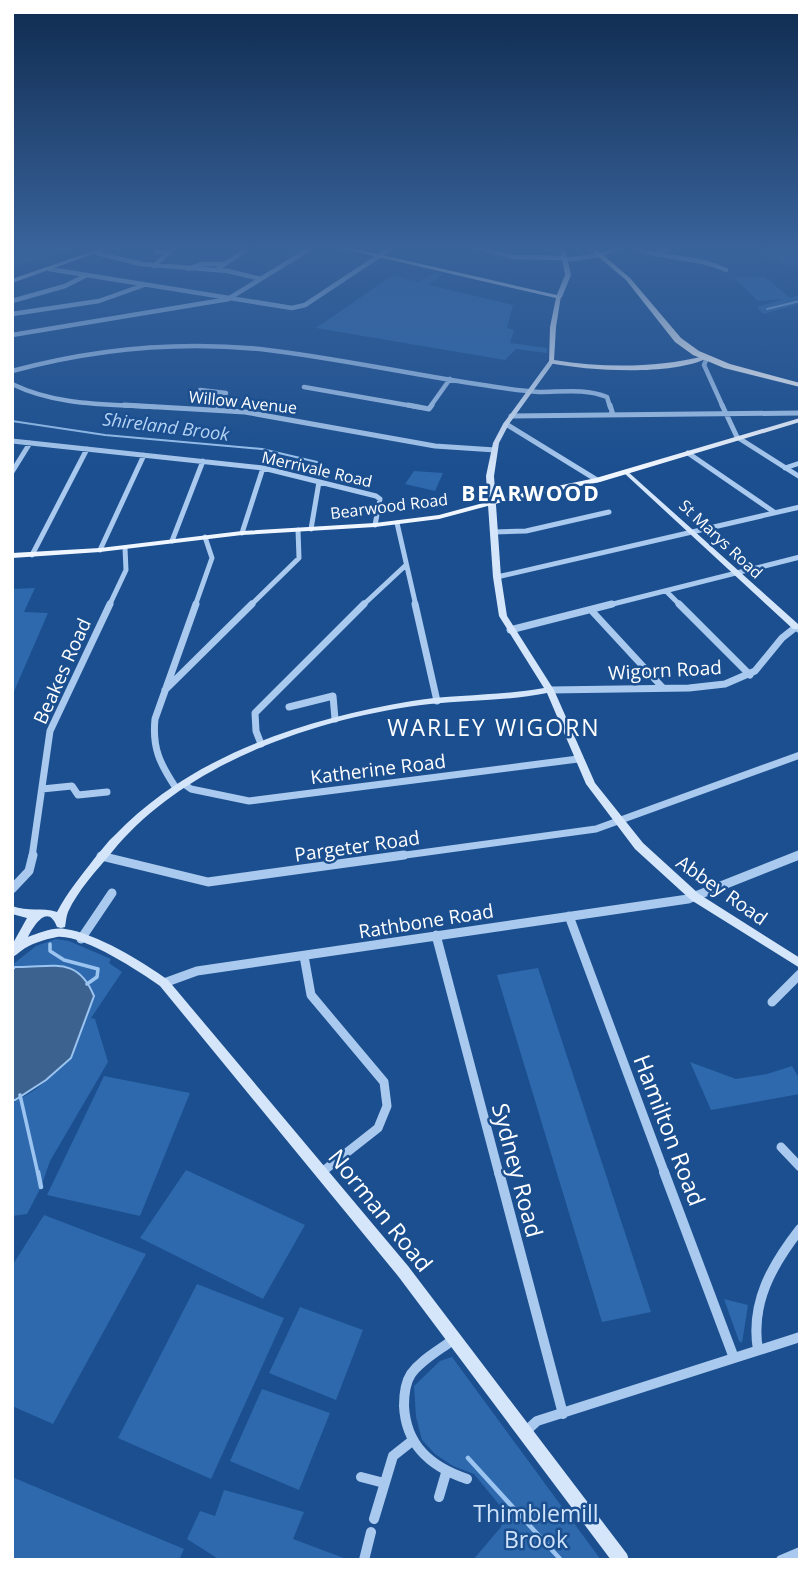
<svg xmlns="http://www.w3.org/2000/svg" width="812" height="1572" viewBox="0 0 812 1572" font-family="'Open Sans',sans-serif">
<rect width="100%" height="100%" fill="#1b4f8f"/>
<path fill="#2e69ad" d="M12,248H76L12,267Z
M756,248H800V265L784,264Z
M436,272L443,274L429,285L513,305L507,328L514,330L510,343L547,348V353L516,349L505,360L316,328L393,275L419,282Z
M764,276L790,298L800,295V304L763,314L757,307L784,299L758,301L734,278Z
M414,471L443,473L435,491L405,484Z
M35,588L24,612L48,613L12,696V589Z
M56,939L69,941L111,959L109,963L122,972L91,1018L95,1019L108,1062L50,1161L41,1187L27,1214L12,1216V1100C52,1093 83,1031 94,996L56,967H15L12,971V965L36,946Z
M538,968L651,1312L602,1322L497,975Z
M690,1062L736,1079L767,1074L792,1066L800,1080V1094L711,1110Z
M104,1076L190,1093L140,1216L47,1195Z
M186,1170L305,1225L263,1299L140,1238Z
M44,1215L146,1254L53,1424L12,1406V1266Z
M197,1284L284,1318L211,1479L118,1438Z
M724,1299L748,1305L742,1343L739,1341Z
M300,1307L363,1330L336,1400L269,1373Z
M452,1357L601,1560H473L501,1527L506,1513L474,1474L453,1466L435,1454L422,1440L416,1417L414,1386L440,1361Z
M262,1389L330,1413L299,1490L230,1461Z
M12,1477L184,1549L179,1560H12Z
M224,1490L304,1512L293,1539L349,1560H220L187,1539L200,1511L215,1516Z"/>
<path fill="#3c6290" stroke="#9cc4f0" stroke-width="2" d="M15,967C53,968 77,955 94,996L71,1058L46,1080L15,1100H12V971Z"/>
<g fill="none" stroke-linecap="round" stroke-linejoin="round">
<path stroke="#9cc4f0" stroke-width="2" d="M767,309L800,301
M12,421L105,435L262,449L317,462"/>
<path stroke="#9cc4f0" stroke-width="3.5" d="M50,944V951L64,960L98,969L97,977L87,984
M20,1095L38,1174"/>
<path stroke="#9cc4f0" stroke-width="4.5" d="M38,1172L41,1187
M468,1458L561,1560"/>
<path stroke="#a9c9ee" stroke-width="4.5" d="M478,248L513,257L564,258
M632,248C663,259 696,256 726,270
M157,252L169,253
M97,253L141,264L228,271L261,279
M655,253L669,249
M565,260L600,255
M154,266L173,248
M49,269L292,308L305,305L391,248
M188,269L201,264H224
M216,270L246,250L243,248
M228,299L311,248
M12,301L65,286L87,275
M12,314L99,301L144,285
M12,335L229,299
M707,358L704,365L723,407
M12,371C93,349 176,341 260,349C339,358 417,376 496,387C510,389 525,391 539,392C562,392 585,388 607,397L610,407
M12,384C57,406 106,404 155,407
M304,387L418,407
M200,390L226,393L219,407
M430,407L450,379"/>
<path stroke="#a9c9ee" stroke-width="5" d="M124,405L245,412L435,446L495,450
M408,405L429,409L432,405
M610,405L613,415
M722,405L737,437L800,477
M218,409L220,405
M511,416L800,413
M506,424L597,480
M12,441L263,468L376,496L380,499L375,525
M688,453L774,512
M785,468L800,463
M12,472L30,443
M397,523L416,606
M311,529L319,482
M494,532L526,531L609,512
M242,533L263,468
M172,541L203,461
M100,550L144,455
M32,555L87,449
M497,577L800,507
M666,591L681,606
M109,606L126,570L125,548
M195,606L212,558L205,537
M250,606L299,558L298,530
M362,606L406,565
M605,606L800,557"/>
<path stroke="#a9c9ee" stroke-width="7" d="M415,604L437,701
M679,604L750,675
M591,610L663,688
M510,630L612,604
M165,690L252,604
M550,690L689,688L725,684L755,671L782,638L796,627L800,630
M289,707L333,696L335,719
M261,744L256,731L255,713L364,604
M184,784L191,789L249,801L578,759
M176,788C160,764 152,748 155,719L196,604
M42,789L72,786L78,795L107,792
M101,856L105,857
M32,857L50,731L110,604
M391,857L596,829L800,755
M795,857L800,855"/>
<path stroke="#a9c9ee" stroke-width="9" d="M101,856L208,882L404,855
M12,889L29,871L33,855
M569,916L665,1174
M436,935L499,1174
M81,939L112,893
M304,956L311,995L384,1082L387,1106L378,1128L322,1172
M164,983L197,971L688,899L799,855
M772,1002L800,974
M781,1147L800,1167"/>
<path stroke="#a9c9ee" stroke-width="10" d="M499,1172L563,1414
M664,1172L734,1358
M454,1339C440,1350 422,1359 411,1374C405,1383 404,1395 404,1406C406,1446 431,1467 467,1479
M758,1350C750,1303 772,1265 800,1229
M525,1432L537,1421L800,1337
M361,1477L384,1483
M439,1497L446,1473
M374,1519L393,1456L412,1441
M364,1560L371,1532
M781,1560L800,1552"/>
<path fill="#d6e6fa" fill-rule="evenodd" d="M102,248H110L12,283V279Z
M560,248H565L571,275L562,297L559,299L556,297L565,275Z
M616,248H625L600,257L597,255Z
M551,360L554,362L509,424L499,443L494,476L501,577L507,616L554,690L595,783L643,843L699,894L800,958V968L691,900L635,849L586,784L547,693C508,701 469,700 430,704C319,717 185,762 112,852C97,870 78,890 68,912C66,917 66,922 65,927L61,928L57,927C48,903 34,925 28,937C39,933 53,927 65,929C96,933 143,962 168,980L408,1266L627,1554L629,1560H611L398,1276L160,986C139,971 82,934 57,937C46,939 29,944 21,951C18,953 15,956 12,957V945L27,918L12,914V906C28,912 42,907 57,912C67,893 81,876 94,859C101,851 107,842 115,835C192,755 305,719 412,701C456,694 501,696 544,688L499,616L493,577L486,476L493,443L503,424L549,361Z
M626,470L798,624H800V629H793L624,473L623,472Z"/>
<path fill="#f0f6ff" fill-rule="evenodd" d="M339,248H351L561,296L556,327L554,360C605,368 655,368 705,356L708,358C671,376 590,371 549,363L550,327L556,298Z
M800,418V422L600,482L510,500L439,519L375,527L242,535L100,552L12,558V553L100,548L242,531L375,523L439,515L509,496L596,478Z"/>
<path fill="#fff" fill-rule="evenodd" d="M588,248H595L630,278L681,338L699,351L730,364L800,383V387L724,368L693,355L675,342L626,280Z"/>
</g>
<linearGradient id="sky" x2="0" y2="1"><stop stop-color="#0f2b4f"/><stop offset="0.53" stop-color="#39639b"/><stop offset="1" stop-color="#39639b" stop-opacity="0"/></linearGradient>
<rect width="812" height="468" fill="url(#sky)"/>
<g text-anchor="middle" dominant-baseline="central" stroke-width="5" stroke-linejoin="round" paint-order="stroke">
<g font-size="16" fill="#fff" stroke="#1b4f8f">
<text transform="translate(243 402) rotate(6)">Willow Avenue</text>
<text transform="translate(317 469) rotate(13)">Merrivale Road</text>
<text transform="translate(389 506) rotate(-7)">Bearwood Road</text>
<text transform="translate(721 539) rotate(43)">St Marys Road</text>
</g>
<g font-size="18" font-style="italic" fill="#b5d3f5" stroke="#1b4f8f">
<text transform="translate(166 426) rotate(7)">Shireland Brook</text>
</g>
<g font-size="19" fill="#fff" stroke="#1b4f8f">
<text transform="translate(665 670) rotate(-3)">Wigorn Road</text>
<text transform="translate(62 671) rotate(-66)">Beakes Road</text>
<text transform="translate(378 769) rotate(-7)">Katherine Road</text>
<text transform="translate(357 846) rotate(-8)">Pargeter Road</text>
<text transform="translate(722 890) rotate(35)">Abbey Road</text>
<text transform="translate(426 921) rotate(-9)">Rathbone Road</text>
</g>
<g font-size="21" font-weight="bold" letter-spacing="2" fill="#fff" stroke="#1b4f8f">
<text x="531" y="493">BEARWOOD</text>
</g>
<g font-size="23" letter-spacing="2" fill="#fff" stroke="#1b4f8f">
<text x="494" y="727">WARLEY WIGORN</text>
</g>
<g font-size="23" fill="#fff" stroke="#1b4f8f">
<text transform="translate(670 1130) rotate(69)">Hamilton Road</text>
<text transform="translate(518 1170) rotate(75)">Sydney Road</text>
<text transform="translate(381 1210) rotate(51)">Norman Road</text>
</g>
<g font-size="23" fill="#cfe3fa" stroke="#1b4f8f">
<text x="536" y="1513">Thimblemill<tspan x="536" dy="26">Brook</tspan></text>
</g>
</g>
<rect width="812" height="1572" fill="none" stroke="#ffffff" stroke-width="28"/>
</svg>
